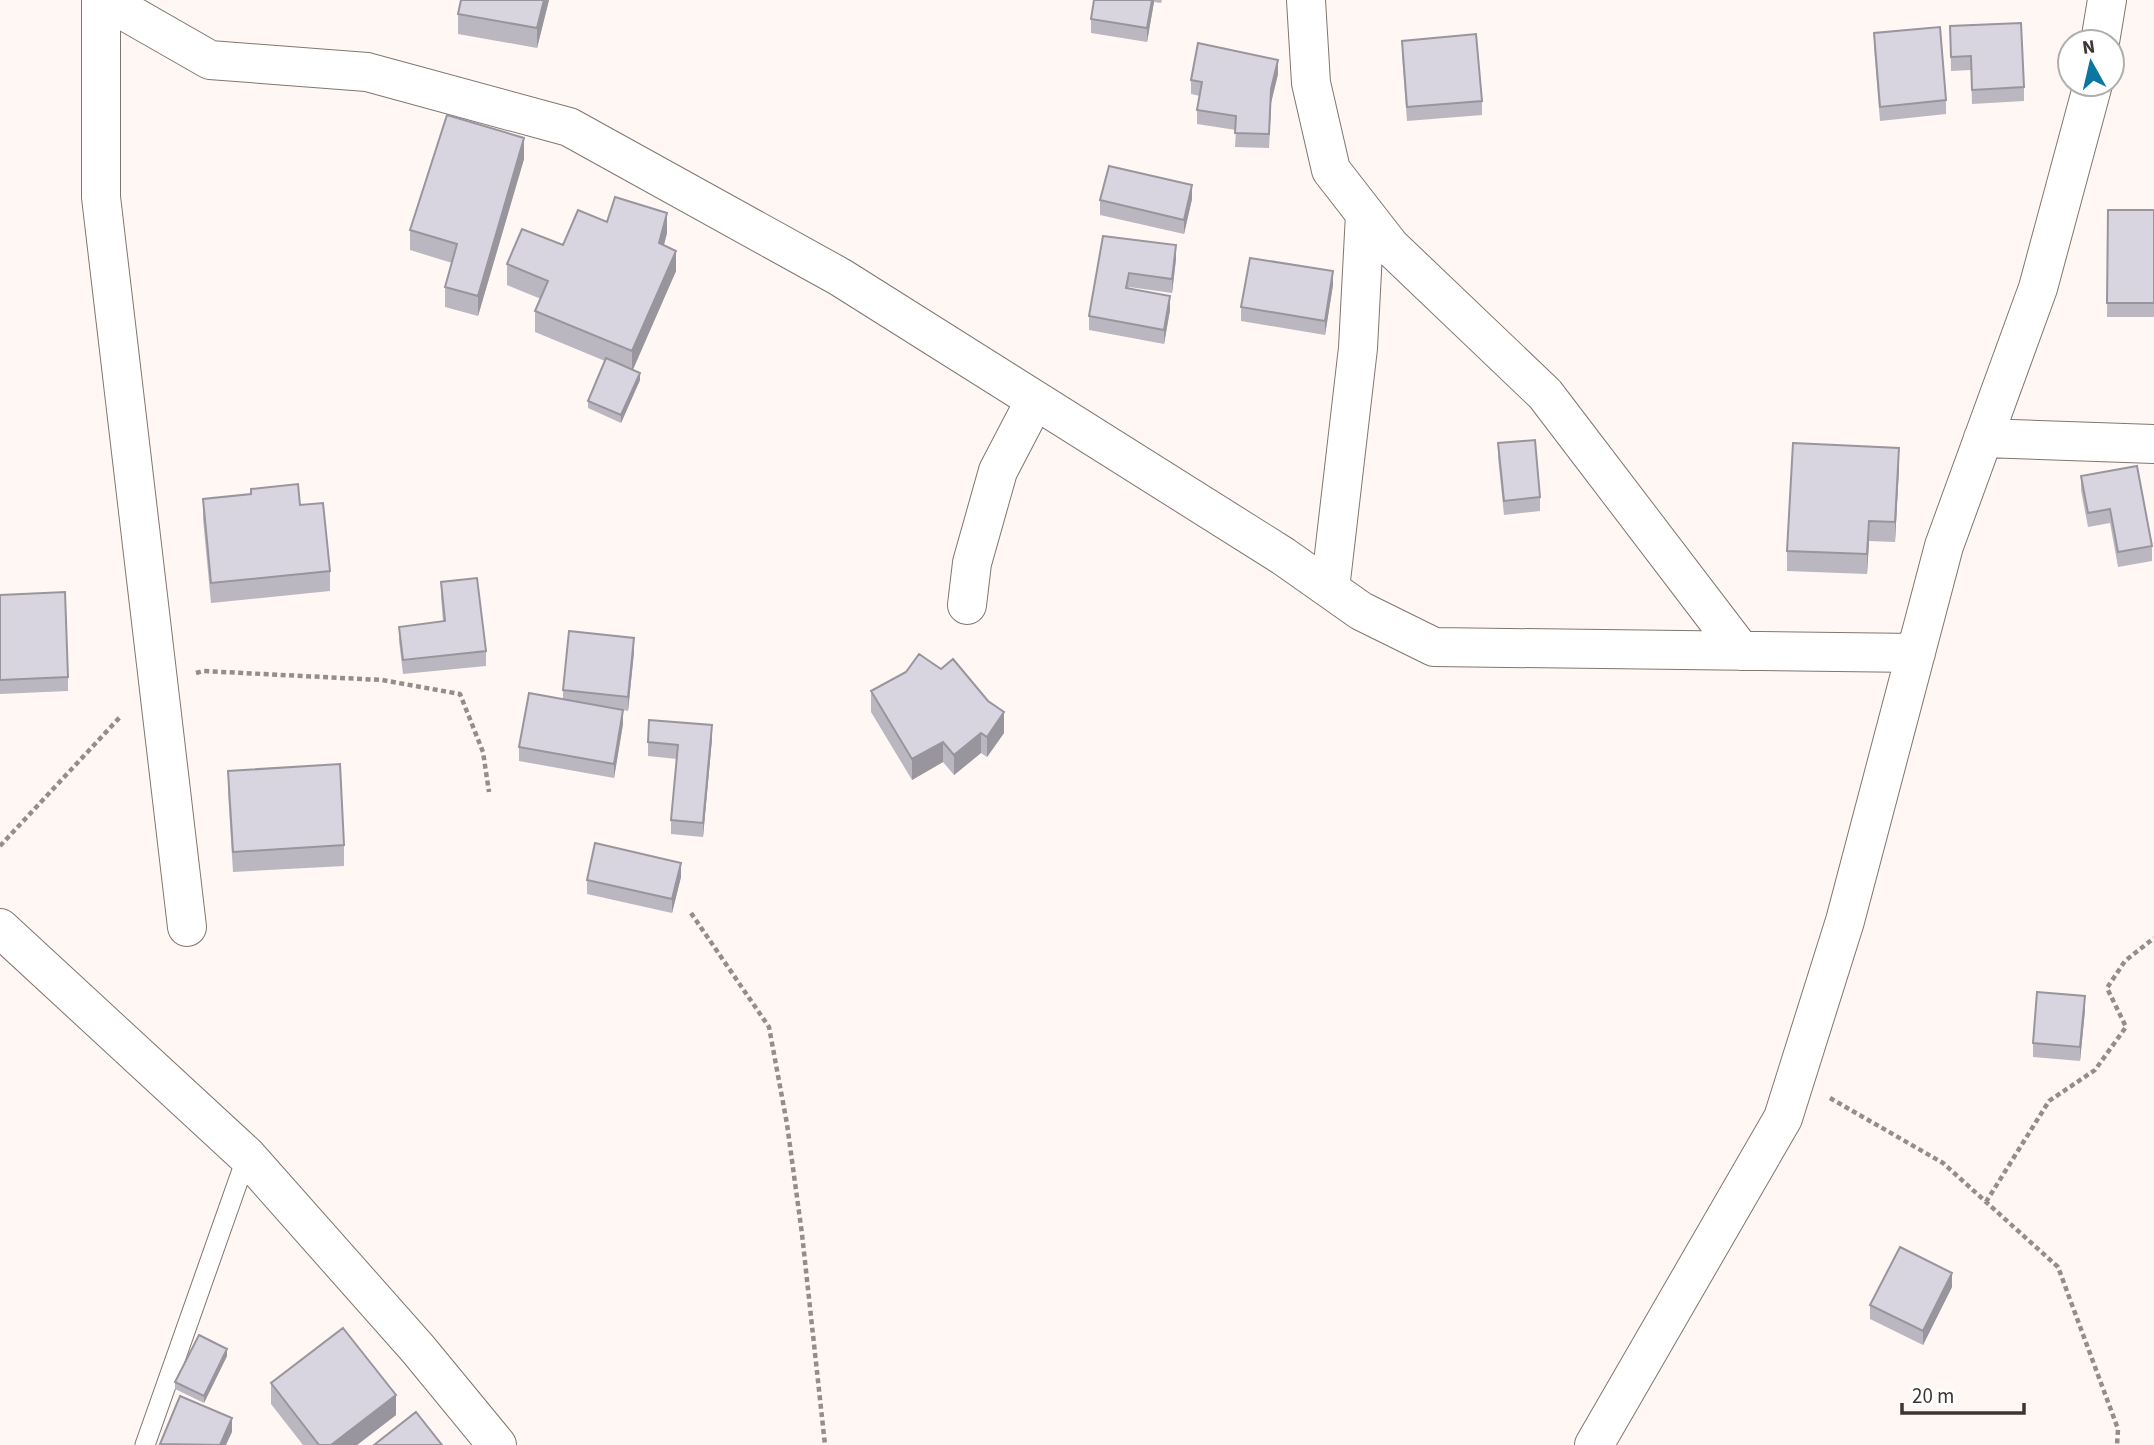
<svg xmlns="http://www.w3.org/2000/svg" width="2154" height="1445" viewBox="0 0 2154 1445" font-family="'Source Sans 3',sans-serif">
<rect width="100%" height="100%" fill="#fef7f3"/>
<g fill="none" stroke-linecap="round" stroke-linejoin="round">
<g stroke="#817670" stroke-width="21">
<path id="lane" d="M145,1445L247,1156"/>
</g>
<g stroke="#817670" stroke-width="40">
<path id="street" d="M101,0V197L187,927
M105,0L210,60L367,72L569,127L840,277L1283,556L1361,611L1434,647L1916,653
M1306,0L1311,83L1331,170L1390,246L1545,394L1741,651
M2100,42L2107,0
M1983,438L2154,444
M1330,589L1358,348L1365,214
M967,605L972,563L998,471L1035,400
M0,928L247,1156L418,1349L497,1445
M1594,1445L1783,1118L1845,921L1944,546L2038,288L2093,84"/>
</g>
<path stroke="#948e8b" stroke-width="4.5" stroke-dasharray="5 3.5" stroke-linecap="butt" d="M196,673L203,671L382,680L460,694L483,752L489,792
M0,846L121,716
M691,913L769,1027L787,1124L802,1234L825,1445
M1830,1098L1943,1163L2058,1267L2118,1429L2117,1445
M1986,1202L2049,1101L2095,1070L2126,1027L2107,988L2125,961L2154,938"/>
<use href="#lane" stroke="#fff" stroke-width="19"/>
<use href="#street" stroke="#fff" stroke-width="38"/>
</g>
<path fill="#bbb7c1" d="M461,0H549L537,48L458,34V14Z
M1094,0H1162L1161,3L1154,2L1147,42L1091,33V19Z
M1950,26L2024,87V101L1972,104L1971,70L1951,71Z
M1874,33L1946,100V114L1880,121L1874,47Z
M1402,41L1482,101V115L1407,121L1402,55Z
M1278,74L1271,103L1269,148L1235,147L1236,130L1197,124V110L1200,96L1191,94V80Z
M524,159L478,316L445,307V287L452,263L410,250V230Z
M1192,199L1184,234L1100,215V200Z
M2108,210H2154V317H2107Z
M607,222L667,233L664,245L676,271L632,370L640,380L621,423L588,408V401L605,361L535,332V311L541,299L507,285V264L563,245Z
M1103,236L1176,259L1172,293L1129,287V289L1170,310L1164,344L1089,330V316Z
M1333,285L1325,335L1241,321V307Z
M1498,443L1540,497V511L1504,515L1498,457Z
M1899,468L1895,542L1869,541L1867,574L1787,571V551Z
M2081,476L2152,546V561L2118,567L2110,523L2088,527L2081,490Z
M251,489L300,505L330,571V591L211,603L203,519V499L251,494Z
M441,582L486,651V666L403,674L399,641V627L443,622L441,596Z
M0,595L68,677V691L0,694Z
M634,652L628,711L623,710V724L614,778L519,761V747L563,699V690Z
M871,691L1004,733L987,757L981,753L954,775L943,762L912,780L871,712Z
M712,739L703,837L671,834V820L677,759L648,756V742Z
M228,771L344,845V866L233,872L228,792Z
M681,877L672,913L587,894V880Z
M2085,1010L2080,1061L2033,1057V1043Z
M1952,1287L1923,1345L1870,1319V1305Z
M227,1356L204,1403L175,1389V1382Z
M271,1383L396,1415L357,1445H303L271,1404Z"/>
<path fill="#98959d" d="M544,0H549L537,48V28Z
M1152,0H1154V2L1147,42V28Z
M1278,60V74L1271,103L1269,148L1271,89Z
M524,138V159L478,316V296Z
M1192,185V199L1184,234V220Z
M667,213V233L659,263V243Z
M1176,245V259L1172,293V279Z
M676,251V271L632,372V351Z
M1333,271V285L1325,335V321Z
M1170,296V310L1164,344V330Z
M640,373V380L621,423V415Z
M1899,448V468L1895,542V522Z
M1869,521V541L1867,574V554Z
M634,638V652L628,711V697Z
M623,710V724L614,778V764Z
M1004,712V733L987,757V737Z
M712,725V739L703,837V823Z
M981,733V753L954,775V755Z
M943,742V762L912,780V759Z
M681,863V877L672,913V899Z
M2085,996V1010L2080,1061V1047Z
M1952,1273V1287L1923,1345V1331Z
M227,1349V1356L204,1403V1396Z
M396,1395V1415L357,1445H331Z
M232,1418V1432L226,1445H220Z"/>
<path fill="#d9d5e0" stroke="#98959d" stroke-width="2" d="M461,0H544L537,28L458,14Z
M1094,0H1152L1147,28L1091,19Z
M2021,23L2024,87L1972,90L1971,56L1951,57L1950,26Z
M1940,27L1946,100L1880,107L1874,33Z
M1476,34L1482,101L1407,107L1402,41Z
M1198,43L1278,60L1271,89L1269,134L1235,133L1236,116L1197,110L1202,82L1191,80Z
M447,115L524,138L478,296L445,287L457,244L410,230Z
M1109,166L1192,185L1184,220L1100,200Z
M615,197L667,213L659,243L676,251L632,351L535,311L548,281L507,264L522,229L563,245L578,210L607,222Z
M2108,210H2154V303H2107Z
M1103,236L1176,245L1172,279L1129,273L1126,288L1170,296L1164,330L1089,316Z
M1250,258L1333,271L1325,321L1241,307Z
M606,358L640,373L621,415L588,401Z
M1535,440L1540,497L1504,501L1498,443Z
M1793,443L1899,448L1895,522L1869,521L1867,554L1787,551Z
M2137,466L2152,546L2118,552L2110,509L2088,513L2081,476Z
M298,484L300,505L323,503L330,571L211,583L203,499L251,494V489Z
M477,578L486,651L403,660L399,627L445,621L441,582Z
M65,592L68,677L0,680V595Z
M569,631L634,638L628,697L563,690Z
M919,654L941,669L953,659L988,701L1004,712L987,737L981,733L954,755L943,742L912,759L871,691L906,672Z
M529,693L623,710L614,764L519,747Z
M649,720L712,725L703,823L671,820L678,745L648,742Z
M340,764L344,845L233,852L228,771Z
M595,843L681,863L672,899L587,880Z
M2037,992L2085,996L2080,1047L2033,1043Z
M1900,1247L1952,1273L1923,1331L1870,1305Z
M343,1328L396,1395L331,1445H319L271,1383Z
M199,1335L227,1349L204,1396L175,1382Z
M180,1396L232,1418L220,1445L160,1444Z
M416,1412L442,1445H374Z"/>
<g transform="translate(2091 63) rotate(352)"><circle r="33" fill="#ffffff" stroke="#b1afae" stroke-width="2"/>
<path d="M0-5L12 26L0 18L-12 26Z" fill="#0c75a0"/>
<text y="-10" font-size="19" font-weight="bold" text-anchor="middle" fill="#3b3634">N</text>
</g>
<path d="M1902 1403v10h122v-10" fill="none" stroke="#3b3634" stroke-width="3.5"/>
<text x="1912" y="1403" font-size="21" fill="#3b3634" stroke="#ffffff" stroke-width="5" paint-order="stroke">20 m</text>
</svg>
